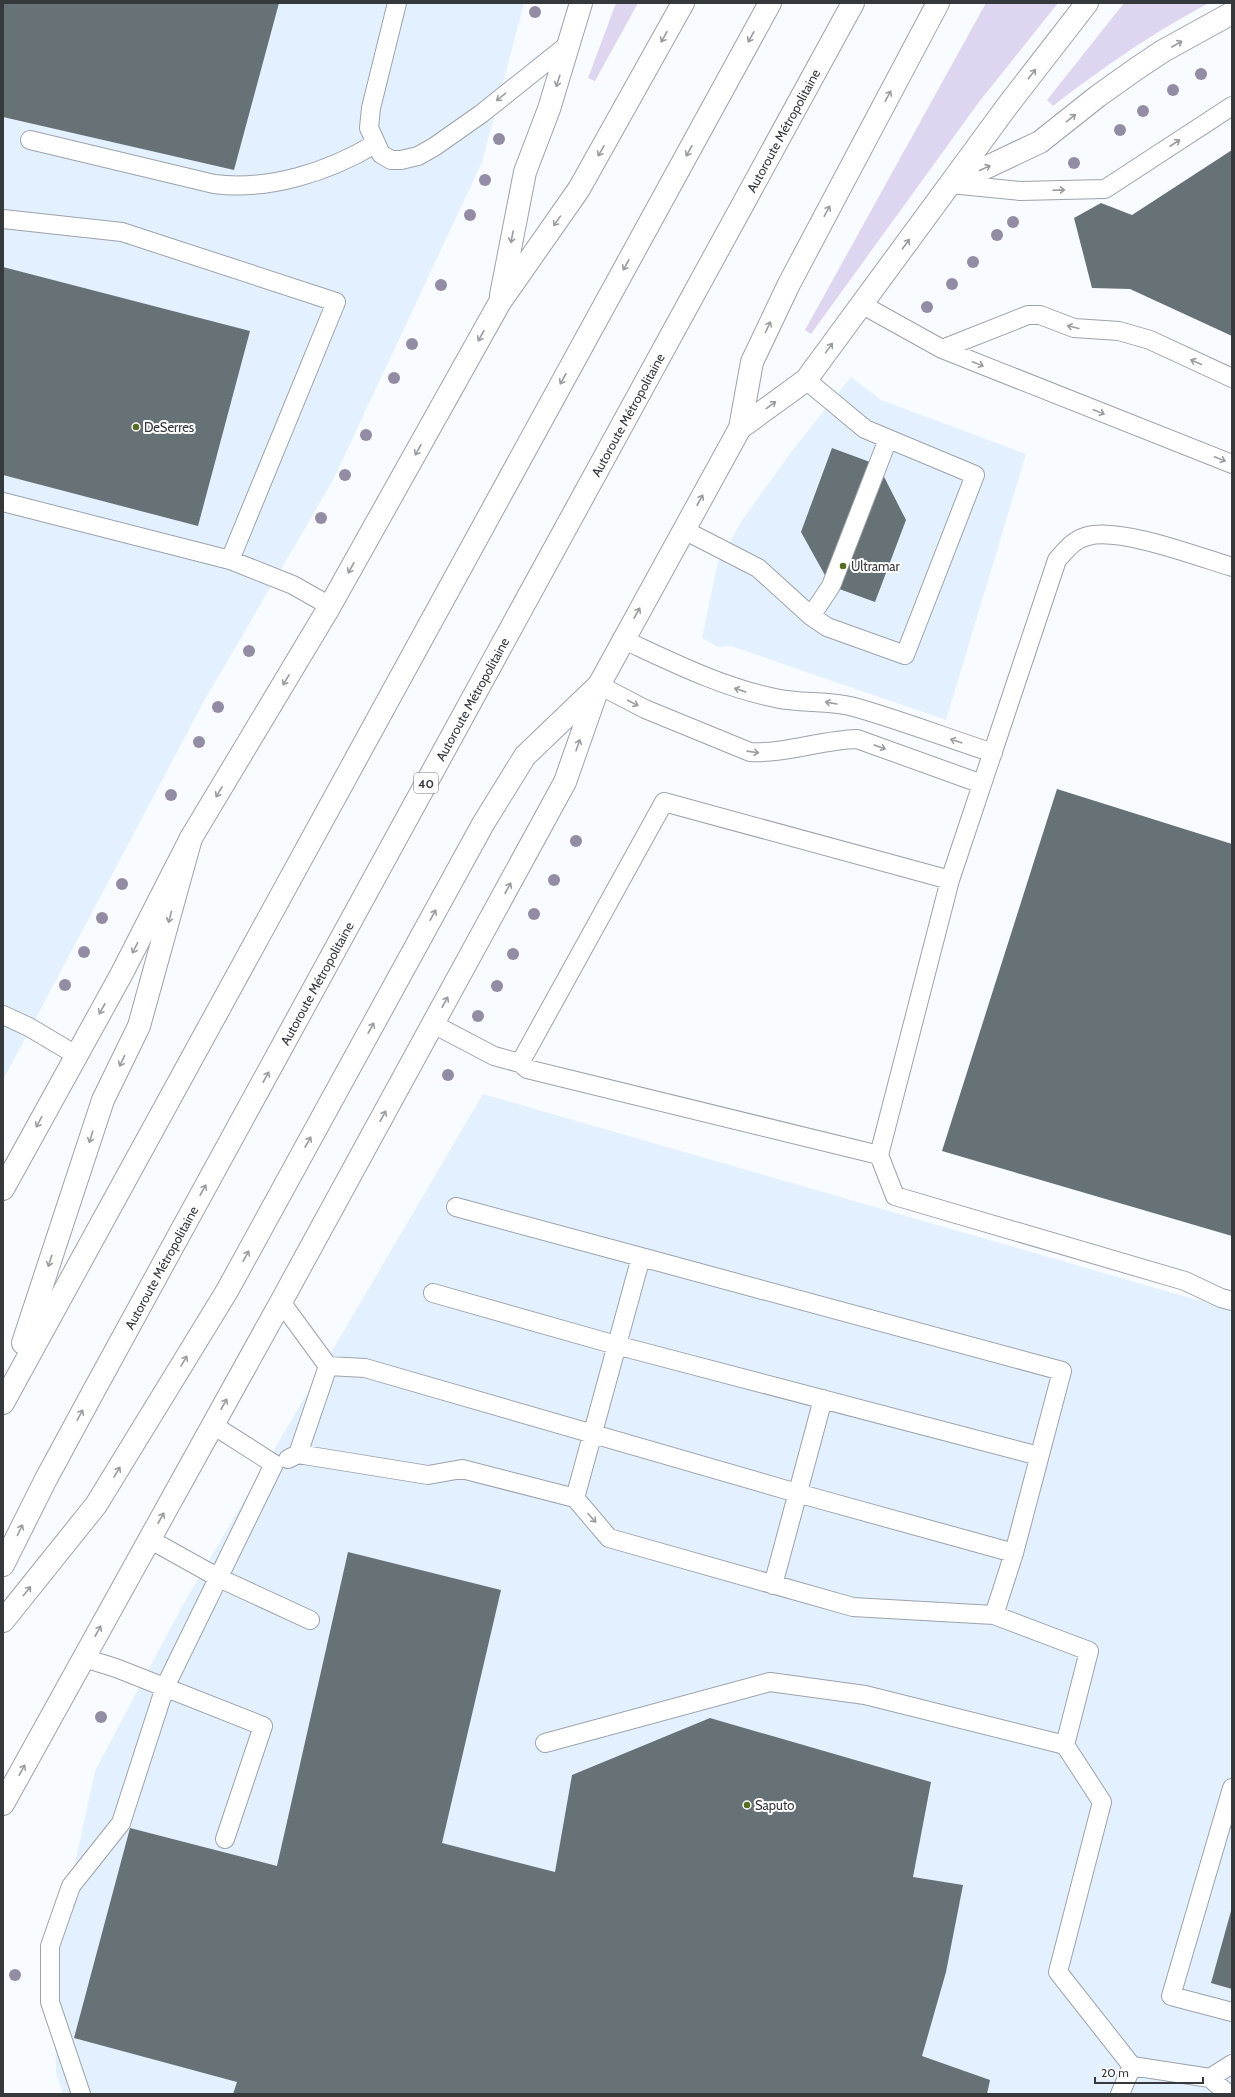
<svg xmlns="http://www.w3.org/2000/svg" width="1235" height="2097" viewBox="0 0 1235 2097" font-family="Cabin,sans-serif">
<rect width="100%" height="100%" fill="#f8fbff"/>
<path fill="#e3f0ff" d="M3,3H524L482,162L333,480L204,701L3,1080Z
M851,377L881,400L1026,454L946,720L731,646L718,647L702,638L718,562L743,519L792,451Z
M483,1094L1232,1310V2094H63L56,2073L55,1957L95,1771L184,1603Z"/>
<path fill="#ded6f0" d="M616,3H638L595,81L588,78Z
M986,3H1058L979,102L811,334L805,330Z
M1124,3H1209C1151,34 1105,66 1053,106L1047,100Z"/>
<path fill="#677276" d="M3,3H279L234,170L3,117Z
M1232,150V336L1130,289L1092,288L1074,218L1101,203L1132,215Z
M3,267L250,331L198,526L3,475Z
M832,448L878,465L906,520L875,602L831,586L801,532Z
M1057,789L1232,844V1236L942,1151Z
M348,1552L501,1590L442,1843L555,1872L572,1775L710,1718L931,1782L913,1877L963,1885L946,1972L922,2056L990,2080L987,2094H233L237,2082L74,2038L130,1828L277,1866Z
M1231,1911L1232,1912V1989L1211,1983Z"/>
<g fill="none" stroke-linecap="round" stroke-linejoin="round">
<g stroke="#9ca3ab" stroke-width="20">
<path id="lane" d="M397,3L371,108L369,128L381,154L391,160H401L418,156L434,147L481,114L570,43
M30,140L214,184C269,191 328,172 375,144
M950,184L1020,191L1105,189L1232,106
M3,219L122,232L336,302L230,560
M861,304L942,349L1232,464
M942,349L1028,315H1040L1074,328L1119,331L1150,340L1232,378
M3,502L230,560L293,585L330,606
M684,530L758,568L811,616L827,627L905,655L975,475L865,429L806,380
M811,616L831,586L888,439
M622,639C672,662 721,687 775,698C801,704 828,700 854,707C900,720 947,738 993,753
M599,685L645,709L750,752C785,754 821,740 857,739L982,784
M950,880L664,802L520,1063L527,1069L879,1155L950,880L1057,560C1066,550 1074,539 1088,536C1120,527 1199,557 1232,567
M3,1015L29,1027L76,1055
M433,1024L494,1056L520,1063
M879,1155L895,1196L1185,1281L1221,1298L1232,1301
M433,1293L616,1345L1039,1456
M281,1302L328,1366L298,1454L288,1459
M328,1366L365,1368L797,1493L1014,1553
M298,1454L428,1475L462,1469L575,1498L641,1257L456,1207
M575,1498L609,1538L853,1607L994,1615L1014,1553L1062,1371L641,1257
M149,1539L219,1578L310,1620
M773,1585L823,1399
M994,1615L1089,1651L1065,1745L1102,1802L1058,1972L1132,2066L1210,2078L1228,2094
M84,1658L116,1668L263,1726L225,1839
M545,1743L770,1682L865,1695L1065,1745
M1232,1788L1171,1996L1232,2012
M1210,2078L1232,2064
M81,2094L50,2002V1946L71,1886L121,1823L165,1687L274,1464L213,1425
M1120,2094L1132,2066"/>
</g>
<g stroke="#9ca3ab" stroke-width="24">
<path id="secondary" d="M951,184L1040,142L1098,96L1136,69L1163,51L1232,13
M501,295L525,172L549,109L581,3
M740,428L806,380L1008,105L1087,3
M3,1189L121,975L191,838L330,606L500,302L579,189L683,3
M3,1804L281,1302L565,782L599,685L740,428L752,362L789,284L938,3"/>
</g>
<g stroke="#9ca3ab" stroke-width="24">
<g id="highway">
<path d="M23,1343L103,1100L139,1026L191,838"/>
<path d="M3,1403L770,3"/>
<path id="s1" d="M3,1565L46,1479L92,1394L853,3"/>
<path d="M3,1621L96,1505L227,1291L483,824L525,756L599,685"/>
</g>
</g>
<use href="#lane" stroke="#fff" stroke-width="18"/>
<use href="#secondary" stroke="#fff" stroke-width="22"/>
<use href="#highway" stroke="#fff" stroke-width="22"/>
</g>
<g fill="#938ca5">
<circle cx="535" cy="12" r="6"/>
<circle cx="1201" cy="74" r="6"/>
<circle cx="1173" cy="90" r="6"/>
<circle cx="1143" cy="111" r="6"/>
<circle cx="1120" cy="130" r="6"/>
<circle cx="499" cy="139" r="6"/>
<circle cx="1074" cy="163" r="6"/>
<circle cx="485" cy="180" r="6"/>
<circle cx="470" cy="215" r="6"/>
<circle cx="1013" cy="222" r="6"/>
<circle cx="997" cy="235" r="6"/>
<circle cx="973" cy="262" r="6"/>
<circle cx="952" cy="284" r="6"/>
<circle cx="441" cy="285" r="6"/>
<circle cx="927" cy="307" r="6"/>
<circle cx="412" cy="344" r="6"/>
<circle cx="394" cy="378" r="6"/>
<circle cx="366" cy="435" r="6"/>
<circle cx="345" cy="475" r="6"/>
<circle cx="321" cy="518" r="6"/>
<circle cx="249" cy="651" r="6"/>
<circle cx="218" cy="707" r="6"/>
<circle cx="199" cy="742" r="6"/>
<circle cx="171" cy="795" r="6"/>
<circle cx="576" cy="841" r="6"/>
<circle cx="554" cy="880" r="6"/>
<circle cx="122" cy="884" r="6"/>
<circle cx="534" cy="914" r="6"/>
<circle cx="102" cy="918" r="6"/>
<circle cx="84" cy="952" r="6"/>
<circle cx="513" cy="954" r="6"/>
<circle cx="65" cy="985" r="6"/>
<circle cx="497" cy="986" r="6"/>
<circle cx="478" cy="1016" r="6"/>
<circle cx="448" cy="1075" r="6"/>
<circle cx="101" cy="1717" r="6"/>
<circle cx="15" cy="1975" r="6"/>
</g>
<defs><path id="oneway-shaft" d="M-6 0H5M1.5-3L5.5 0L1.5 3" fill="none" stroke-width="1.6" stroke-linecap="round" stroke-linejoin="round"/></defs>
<g stroke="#9a9c9e">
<use href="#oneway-shaft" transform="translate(664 37) rotate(119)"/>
<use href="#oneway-shaft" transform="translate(751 37) rotate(119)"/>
<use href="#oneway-shaft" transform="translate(1177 44) rotate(-30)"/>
<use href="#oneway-shaft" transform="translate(1032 74) rotate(-52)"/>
<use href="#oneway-shaft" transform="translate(558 81) rotate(108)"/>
<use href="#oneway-shaft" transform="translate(888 96) rotate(-62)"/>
<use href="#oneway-shaft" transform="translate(501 97) rotate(141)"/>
<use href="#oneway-shaft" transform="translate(1071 118) rotate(-39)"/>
<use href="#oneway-shaft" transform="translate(1175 143) rotate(-33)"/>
<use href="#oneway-shaft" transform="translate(601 151) rotate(120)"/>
<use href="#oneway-shaft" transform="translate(689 151) rotate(119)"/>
<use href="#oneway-shaft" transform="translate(985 168) rotate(-25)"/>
<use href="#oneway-shaft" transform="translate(1059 190) rotate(-2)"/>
<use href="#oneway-shaft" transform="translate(827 211) rotate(-62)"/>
<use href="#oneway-shaft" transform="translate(557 221) rotate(125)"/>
<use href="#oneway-shaft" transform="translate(512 237) rotate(101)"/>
<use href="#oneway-shaft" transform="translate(906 244) rotate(-53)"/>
<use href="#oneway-shaft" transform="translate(626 265) rotate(119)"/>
<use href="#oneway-shaft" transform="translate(768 327) rotate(-65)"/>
<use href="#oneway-shaft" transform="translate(1073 327) rotate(-166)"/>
<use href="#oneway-shaft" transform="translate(481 336) rotate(119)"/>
<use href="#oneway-shaft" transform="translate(829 348) rotate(-54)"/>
<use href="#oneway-shaft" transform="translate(1196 362) rotate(-156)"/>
<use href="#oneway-shaft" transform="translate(978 364) rotate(22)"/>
<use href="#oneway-shaft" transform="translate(563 379) rotate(119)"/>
<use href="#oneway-shaft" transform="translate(771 405) rotate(-36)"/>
<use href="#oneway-shaft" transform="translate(1099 412) rotate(22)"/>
<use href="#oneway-shaft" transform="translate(418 450) rotate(119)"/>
<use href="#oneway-shaft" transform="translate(1220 459) rotate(22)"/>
<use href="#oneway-shaft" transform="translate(700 500) rotate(-61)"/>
<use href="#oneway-shaft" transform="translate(351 568) rotate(119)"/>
<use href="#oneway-shaft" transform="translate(637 613) rotate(-61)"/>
<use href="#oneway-shaft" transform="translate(286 680) rotate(121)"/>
<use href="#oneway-shaft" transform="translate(740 690) rotate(-161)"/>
<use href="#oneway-shaft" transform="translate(633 703) rotate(28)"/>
<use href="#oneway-shaft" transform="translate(831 703) rotate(-170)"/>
<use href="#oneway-shaft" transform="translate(956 741) rotate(-162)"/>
<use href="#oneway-shaft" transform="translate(578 745) rotate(-71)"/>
<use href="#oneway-shaft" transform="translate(880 747) rotate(20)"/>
<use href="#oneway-shaft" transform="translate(753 752) rotate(8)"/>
<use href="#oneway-shaft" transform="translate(219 792) rotate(121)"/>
<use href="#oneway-shaft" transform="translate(508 888) rotate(-61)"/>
<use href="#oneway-shaft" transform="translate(433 915) rotate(-61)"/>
<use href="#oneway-shaft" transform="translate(170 917) rotate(105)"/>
<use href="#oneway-shaft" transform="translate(135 948) rotate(117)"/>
<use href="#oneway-shaft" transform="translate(445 1002) rotate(-61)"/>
<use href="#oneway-shaft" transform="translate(102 1009) rotate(119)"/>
<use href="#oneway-shaft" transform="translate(371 1028) rotate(-61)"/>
<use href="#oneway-shaft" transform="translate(122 1061) rotate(116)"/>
<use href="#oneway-shaft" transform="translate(266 1077) rotate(-61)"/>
<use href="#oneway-shaft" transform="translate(383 1116) rotate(-61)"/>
<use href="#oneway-shaft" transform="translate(39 1122) rotate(118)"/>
<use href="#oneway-shaft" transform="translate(91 1137) rotate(108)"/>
<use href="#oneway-shaft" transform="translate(308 1142) rotate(-61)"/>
<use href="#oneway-shaft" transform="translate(203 1190) rotate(-61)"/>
<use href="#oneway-shaft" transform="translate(246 1256) rotate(-61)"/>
<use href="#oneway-shaft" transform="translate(50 1261) rotate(108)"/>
<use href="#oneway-shaft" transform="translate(184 1361) rotate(-59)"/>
<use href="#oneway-shaft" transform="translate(224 1404) rotate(-61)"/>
<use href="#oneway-shaft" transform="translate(80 1415) rotate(-62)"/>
<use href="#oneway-shaft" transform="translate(117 1472) rotate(-59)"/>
<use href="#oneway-shaft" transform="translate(161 1518) rotate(-61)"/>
<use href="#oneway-shaft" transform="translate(592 1518) rotate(48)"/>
<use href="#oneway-shaft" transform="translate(20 1530) rotate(-64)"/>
<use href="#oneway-shaft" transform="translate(27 1591) rotate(-51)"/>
<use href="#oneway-shaft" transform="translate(98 1631) rotate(-61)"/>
<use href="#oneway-shaft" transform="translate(22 1770) rotate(-61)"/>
</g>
<g fill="#546d1e" stroke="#fff" stroke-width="1.5">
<circle cx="136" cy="427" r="4"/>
<circle cx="843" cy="566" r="4"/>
<circle cx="747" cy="1805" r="4"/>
</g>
<g text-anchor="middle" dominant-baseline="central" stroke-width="4" stroke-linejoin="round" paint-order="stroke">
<rect fill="#fff" stroke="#727476" stroke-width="1" x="414" y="773" width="24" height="20" rx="3"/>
<g font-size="12" font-weight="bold" fill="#36393c">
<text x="426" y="783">40</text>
</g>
<g font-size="13" fill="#36393c" stroke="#fff">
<text stroke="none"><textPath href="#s1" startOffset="1633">Autoroute Métropolitaine</textPath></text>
<text stroke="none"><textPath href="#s1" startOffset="1309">Autoroute Métropolitaine</textPath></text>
<text stroke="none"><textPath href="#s1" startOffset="985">Autoroute Métropolitaine</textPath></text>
<text stroke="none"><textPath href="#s1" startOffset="661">Autoroute Métropolitaine</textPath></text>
<text stroke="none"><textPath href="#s1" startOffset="337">Autoroute Métropolitaine</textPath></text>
</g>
<g font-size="13" fill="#36393c" stroke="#fff" text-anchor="start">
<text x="144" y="427">DeSerres</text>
<text x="851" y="566">Ultramar</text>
<text x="755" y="1805">Saputo</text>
</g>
</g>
<rect width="1235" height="2097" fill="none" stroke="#36393c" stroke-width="8"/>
<path d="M1095 2077v6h108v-6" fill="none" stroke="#36393c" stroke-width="2"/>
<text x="1101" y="2077" font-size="12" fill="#36393c" stroke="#ffffff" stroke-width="3" paint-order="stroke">20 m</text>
</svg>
